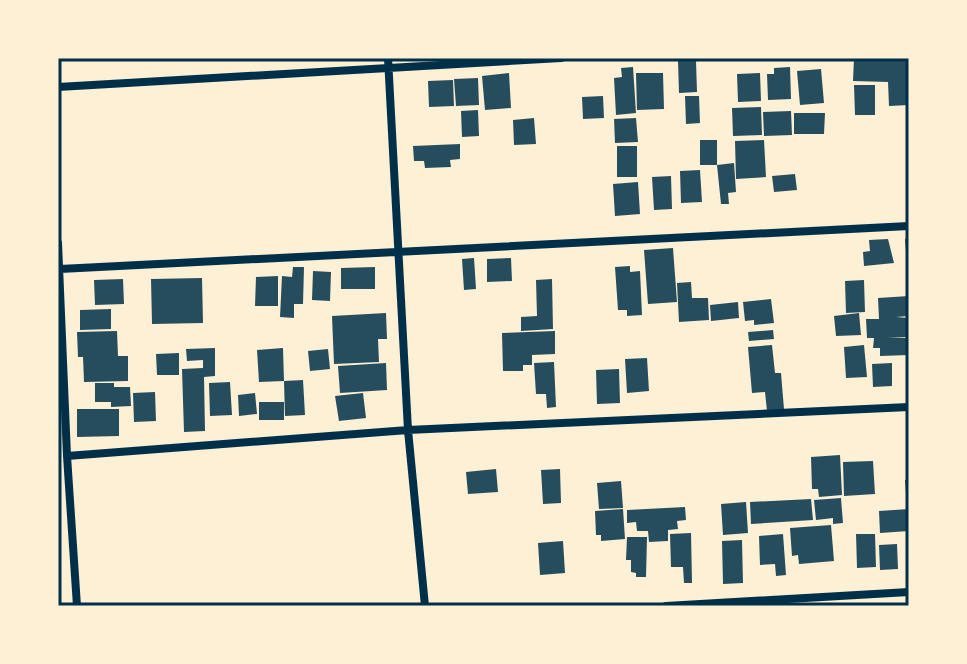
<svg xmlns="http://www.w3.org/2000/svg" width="967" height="664" viewBox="0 0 967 664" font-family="'Nunito Sans',sans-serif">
<rect width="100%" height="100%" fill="#fdf0d5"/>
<path fill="#264d5e" d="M854,58H909V105L889,106L888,82L853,81Z
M678,61H696L697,92L679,93Z
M633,67L636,113L616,115L614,78L622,77L621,68Z
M790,67L791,99L768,100L767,74H774V68Z
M821,69L824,103L800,105L797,71Z
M509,73L511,108L485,110L482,76Z
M636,73H663L664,109L637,110Z
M760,73L761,101L738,102L737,74Z
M478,78L479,105L456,106L454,79Z
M453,80L454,106L429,107L428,81Z
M854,85H875V115H855Z
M603,96L604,118L583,119L582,97Z
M685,96H699L700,123L686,124Z
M761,107L762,135L733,136L732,108Z
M478,110L479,136L462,137L461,111Z
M791,111L792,135L764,136L763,112Z
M794,113H825L824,134H794Z
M534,118L536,144L514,145L513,120Z
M636,118L638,142L615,143L614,119Z
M700,140H717V165H700Z
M764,140L766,177L736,179L735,141Z
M460,144V159L450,160L451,167L425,168L424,161H414L413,146Z
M617,146H637V177H617Z
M734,163L736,192L728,193L729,204H721L717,165Z
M700,170L702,202L681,203L680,171Z
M795,174L797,190L774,192L772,176Z
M671,176L672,209L654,210L652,177Z
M638,182L640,214L615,216L613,184Z
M888,239L894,263L864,266L863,252L870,251L869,240Z
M905,239H909V264H907Z
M673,248L677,302L648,304L644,250Z
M474,258L476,289L464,290L462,259Z
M511,258L512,281L487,282V259Z
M630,266V272L640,271L642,315L627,316V310H618L615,267Z
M293,267H304L303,304H294V318L280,317L282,276L292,277Z
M375,267V289H341V268Z
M313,271L331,272L330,301L312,300Z
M278,276V306H255L256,277Z
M202,278L203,323L152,324L151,279Z
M123,279L124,304L95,305L94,280Z
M552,279L553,329L521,331V317L537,316L536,280Z
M864,280L865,312L846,313L845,281Z
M691,282L692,298H708L709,320L679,322L677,283Z
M909,296V316L896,317L909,318V337L888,338H909V355L880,356V348H873L874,338H867L866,319H879L878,298Z
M771,299L774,323L754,325V320L745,321L743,302Z
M738,302L739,318L711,321L710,305Z
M111,309V329L80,330V310Z
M386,313L387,339H378L379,362L334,364L332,316Z
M859,313L861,335L836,336L834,316Z
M773,330L774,339L749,341L748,332Z
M117,331L118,356H128V381L84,382L83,357H78L77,332Z
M555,331V354L532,355V365H523V371H503L502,333Z
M772,345L775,373H781L784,409L767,411L765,392L752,393L748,347Z
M864,345L867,377L846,378L844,347Z
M215,348V376L204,377L205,431L184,432L182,369L203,368V360L187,361L186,349Z
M283,348L284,381L303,380L305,415L285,416L284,381L259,382L257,350Z
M328,349L330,369L310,371L308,351Z
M179,353V375H157L156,354Z
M647,358L649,391L627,393L625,359Z
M554,362L556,407L547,408L546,394H536L534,363Z
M386,363L387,390L340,393L338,366Z
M892,363V386L873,387L872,364Z
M619,369L620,403L597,404L596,370Z
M230,382L232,415L210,416L209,383Z
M95,383H114V387H130L131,406L111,407V402H95Z
M155,392L156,421L134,422L133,393Z
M255,393L257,414L239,416L238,395Z
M363,393L366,418L339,421L335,396Z
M259,402H284V420H259Z
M77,409H119V436L77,437Z
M840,455L842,495L819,497L818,489H812L811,457Z
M873,461L875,494L844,496L843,462Z
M496,469L498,492L468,494L466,472Z
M560,469L561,503L543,504L541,470Z
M905,480H909V506H907Z
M621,481L623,508L599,509L597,483Z
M841,498L843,523L833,524V518L816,520L814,500Z
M811,499L813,520L751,524L750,502Z
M746,502L748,533L723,535L721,504Z
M685,507L686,520L677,521L678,529L668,530V541L649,542L648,531H637L636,522L627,523V510Z
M623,509L625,539L601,541V535H596L595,511Z
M909,509V531L880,533L879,511Z
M831,525L834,561L799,564L798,555L792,556L790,528Z
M691,533L692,583H684L683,567H671L670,534Z
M783,534L786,575L776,576L775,564L760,565L759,536Z
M856,534H875L876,567L857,568Z
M627,537H647L646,577H636V573L631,572V560H626Z
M742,540L743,583L723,584L722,541Z
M563,541L565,573L540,575L538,543Z
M897,544L898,569L880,570L879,545Z"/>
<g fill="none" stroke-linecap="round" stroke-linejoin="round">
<path stroke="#003049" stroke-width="8" d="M388,58L408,430L425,606
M58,87L561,58
M58,243L67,456L77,606
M60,269L909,226
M67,456L408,430L909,407
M666,606L909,592"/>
</g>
<rect width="967" height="664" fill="none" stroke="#fdf0d5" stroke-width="120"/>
<rect x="60" y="60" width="847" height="544" fill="none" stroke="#003049" stroke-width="3"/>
</svg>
